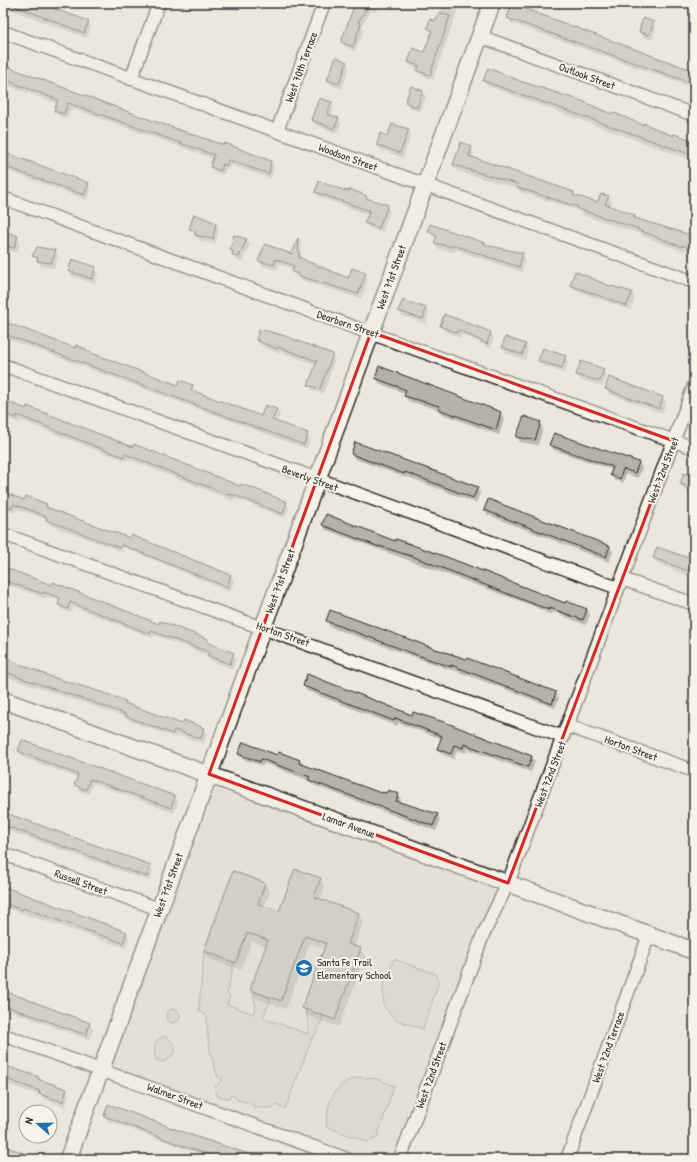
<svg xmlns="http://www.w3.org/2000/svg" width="697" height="1162" viewBox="0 0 697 1162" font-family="'Patrick Hand',sans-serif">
<rect width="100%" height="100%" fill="#ebe7dd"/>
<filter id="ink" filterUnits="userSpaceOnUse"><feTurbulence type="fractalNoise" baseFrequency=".025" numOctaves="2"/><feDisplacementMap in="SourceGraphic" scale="8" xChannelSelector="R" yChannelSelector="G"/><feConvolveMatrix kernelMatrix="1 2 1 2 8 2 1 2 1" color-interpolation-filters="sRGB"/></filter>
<g filter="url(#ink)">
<path fill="#dbd7ce" d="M210,781L499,885V894L397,1159H355L104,1068Z"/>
<path fill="#cbc8bf" stroke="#7b7a75" d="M204,951L234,962L227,993L230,995L227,1004L253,1014L256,1006L252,990L271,998L263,1018L308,1034V1020L305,1009L324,1016L315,1036H313L285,1109L276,1105L273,1108H255L251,1103L237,1100L233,1095L228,1098L217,1096L215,1087L223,1079L218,1077C210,1054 207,1040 207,1016L199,1011V1007Z
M394,959L436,974L439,981L423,1029L396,1020L384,1007L383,985Z
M166 1016a7 7 0 1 1 14 0a7 7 0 1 1-14 0Z
M166,1036L175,1046V1053L164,1062L156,1060C153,1049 153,1038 166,1036Z
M359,1077L377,1079L394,1086L377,1138L368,1142L326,1127C328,1102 332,1084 359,1077Z"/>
<path fill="#0003" d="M3,3H37L88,22L91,27L87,38L3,7Z
M356,3H377L378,6L376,12L371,11L362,26L364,30L355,51L345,47L342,42Z
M444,3H460L433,80L422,76L419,69L412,67L409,62L424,53L431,33L428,28L436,22Z
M508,18L694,72V88L511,23Z
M653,23L656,28L652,40L643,37L640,31Z
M346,62L349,68L342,89L331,85L328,80Z
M3,66L147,120L271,162L274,167L271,179L231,165L229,170L226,169L223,175L214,172L211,167L214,159L71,108L67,119L58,116L55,111L58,104L3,84Z
M484,81L612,115L674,137L675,135L694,142V161L487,86Z
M423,92L426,97L420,112L410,108L407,102Z
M331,103L334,108L331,116L338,119L341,124L337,134L316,125L312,120Z
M408,130L411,135L403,158L381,150L378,145L388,137Z
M471,148L474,153L472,158L573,193L575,196L598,203L602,195L609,197L612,202L610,207L635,216L637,220L694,238V253L685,250V252L642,236L641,234L582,215L580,211L520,192L518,189L457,171L454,165Z
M3,152L88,184L91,189L87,200L3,169Z
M343,191L366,197L368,199L387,206L390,211L382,233L369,228L366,223L369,215L319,197L316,192Z
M216,224L219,229L215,244L199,240L190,229Z
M429,231L522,254L525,259L522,272L456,250L455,252L438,249L435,243L437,239L432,236Z
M3,232L17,237L20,242L17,253L3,249Z
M234,236L247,240L250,245L242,262L236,260L231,250Z
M299,240L301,244V259L348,280L365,274L368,279L361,299L303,281L296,277L293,272L294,269L279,264L277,270L262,266L259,261L265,245L293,255Z
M55,251L58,256L54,268L41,266L34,256Z
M95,268L98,273L95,284L72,276L69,271Z
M571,285L606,286L632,292L635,298L630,310L574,290Z
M426,309L429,314L426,324L402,316L399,311Z
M441,326L491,333L494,338L490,348L462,334L460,338L444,331Z
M5,334L76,350H86L88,353L178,387L192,385L195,393L262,417L277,410L280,415L276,422L307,434L310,439L307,449L8,339Z
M257,339L332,355L335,360L323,394L312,390L309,385L317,365L281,352L280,354L260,345Z
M525,344L528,350L525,360L506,353L503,347Z
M565,357L568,362L565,373L542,366L539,361Z
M603,370L607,376L603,386L580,380L577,374Z
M376,378L500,413L504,419L499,435L442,414L440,410L408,401L405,396L406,394L379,383Z
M606,388L663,398L666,403L662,413L609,394Z
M3,400L286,503L289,508L285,518L234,498V501L128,459L127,461L106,454L20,420L19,423L3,416Z
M540,423L543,428L538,445L520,442L517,437Z
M551,444L639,462L642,468L638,478L626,474L623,483L614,480L611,475L613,470L554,450Z
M352,454L477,488L480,493L476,503L408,477L407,478L355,459Z
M694,477V493L684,490L681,484Z
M3,493L25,501L47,505L49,509L231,576L234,581L230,592L126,548L49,520V522L124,550L123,552L50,525L48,520L17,509L15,513L3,508Z
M485,510L610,547L613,552L609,562L488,515Z
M323,525L396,542L565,604L587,609L590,615L586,625L553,612L552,615L531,605L326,530Z
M654,558L694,561V578L657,563Z
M3,568L160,625L208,640L211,645L233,653L236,659L232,669L212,661L209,656L154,635L153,638L73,607L71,613L62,610L59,605L60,601L47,596L46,599L3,583Z
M327,621L556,693L559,698L555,708L454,670V671L330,627Z
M3,658L49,677L125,702L127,705L183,726L203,728L207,734L204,744L177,735L176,738L129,721L127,718L99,708L3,676Z
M304,686L412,716L532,756L535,762L531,772L467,749L466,753L457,750L454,759L442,754L438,749L442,739L398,723L397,726L307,691Z
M23,741L175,797L178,802L174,813L93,783L89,794L79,791L76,785L78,778L22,757L19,751Z
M239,753L278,756L300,761L302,766L382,795H398L401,800L400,803L437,815L440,821L436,831L313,785L310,781L264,763L263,766L242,759Z
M3,813L150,866L153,871L149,881L3,829Z
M320,879L325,887L320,900L358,914L363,922L354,947L360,949L365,957L339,1027L308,1016L303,1008L325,949L310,943L286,1009L255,998L251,989L266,946L252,941L241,970L210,959L205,951L265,883L270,892L264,907L280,913Z
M3,888L126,932L129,938L126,948L3,907Z
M6,993L90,1024L93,1029L89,1040L5,1009L3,1000Z
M3,1066L38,1078L40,1081L66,1090L69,1096L65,1107L44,1099L42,1096L3,1083Z
M105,1116L256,1159H214L108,1121Z"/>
<path fill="#b5b2ab" stroke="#2b2b2b" d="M7,3H43L55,7V9L89,21L84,33Z
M355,3H370L358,22L361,24L353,47L341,42Z
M512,4L694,71V84L507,18Z
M439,12L450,16L430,75L417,71L419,66L408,62L413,48L424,52L432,31L427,28L430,19L435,21Z
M643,18L654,22L649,35L639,32Z
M336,57L347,62L339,84L327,80Z
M3,65L148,119L224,145L225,143L271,161L269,174L228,160L226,166L223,164L221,171L210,167L214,155L68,103L64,114L54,111L58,100L3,79Z
M488,68L520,81L582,101L611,114L612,112L643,125V123L673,136L674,134L689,139V141L694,143L692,155L483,81Z
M411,86L423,91L417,108L405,102Z
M319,98L332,102L327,114L339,118L334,129L311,120Z
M392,124L409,129L400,153L377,145L380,133L387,136Z
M461,142L472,147L469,156L574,192L573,195L597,202L601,194L609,196L605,204L635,215L634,218L694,236L692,249L682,245V247L638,230L639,229L578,209V207L516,187L517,184L453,165Z
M3,152L89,183L84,195L3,166Z
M319,181L343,190L349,191L350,189L367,196L366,198L388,205L379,228L364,223L370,211L315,192Z
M194,214L216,223L213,239L195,235L196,231L189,229Z
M430,224L485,243V245L523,253L519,267L453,245L452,247L434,243L437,236L428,231Z
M3,231L18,236L14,248L3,245Z
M234,235L247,239L239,257L232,255L233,251L230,250Z
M298,238L299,257L309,262L348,278L352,268L366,273L358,294L299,276V274L292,272L294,266L276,259L274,265L258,261L265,244L292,254Z
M37,247L56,250L51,263L37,261L38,258L32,256Z
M72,259L96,267L92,279L68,271Z
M575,271L607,285L632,292L627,306L570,285Z
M403,300L426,308L423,319L398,311Z
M444,314L491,332L487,344L459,330L457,333L440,326Z
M8,323L75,348L76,345L86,349V351L178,385L180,380L193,385L191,390L261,416L265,405L277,409L272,420L308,433L304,445L4,334Z
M259,329L282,335L333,354L320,389L308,385L317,361L278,347L277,349L256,340Z
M505,337L526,344L522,355L502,347Z
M543,348L566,356L562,368L538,361Z
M581,361L604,369L600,381L576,375Z
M379,366L501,412L496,430L438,409L439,406L404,396L406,390L375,378Z
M609,377L663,397L659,409L605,389Z
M3,400L26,409L27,406L133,447L134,444L240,486L241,484L263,492L287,502L283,514L232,494L231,496L125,454L124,457L102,449L17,415L16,418L3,413Z
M524,416L541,422L535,440L516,437Z
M554,433L639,462L635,473L623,469L620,479L610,475L613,467L549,445Z
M355,442L478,487L473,498L405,472L404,474L351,454Z
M684,473L694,476V489L680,484Z
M3,492L24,500L26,496L47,504L46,507L72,517L130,538L131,535L231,575L227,587L122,545L120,548L46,520L47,517L14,504L12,508L3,505Z
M488,499L610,546L606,557L484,510Z
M326,514L395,541L396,539L452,559L565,603L566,601L587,609L583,620L550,608L549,610L414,557L379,546V547L322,525Z
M657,547L686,557L687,555L694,558V573L653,558Z
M3,567L52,585L53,582L159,624L160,621L208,639L207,642L234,653L230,664L208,656L209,652L151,631L150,634L70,602L68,609L58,605L60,598L44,592L43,594L3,580Z
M330,610L433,648L466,659L467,658L556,692L552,704L451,665V667L417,655L326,621Z
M3,657L49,676L104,693L126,701L125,703L182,724L184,720L204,728L201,739L174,730L173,734L125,716V714L95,703L18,677L3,670Z
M307,674L412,715L413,712L447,723L532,756L528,767L464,744L463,748L454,745L451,754L437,749L442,736L395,718L394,721L303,686Z
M22,740L175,796L171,808L90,779L86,790L74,785L78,775L18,751Z
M243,742L277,755L279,752L300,760L299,763L381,793L382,792L386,793L388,790L399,794L396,801L438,814L433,826L308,780L310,777L261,759L260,762L238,754Z
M3,812L151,865L147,877L3,825Z
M295,869L321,878L314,897L359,913L348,944L361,948L335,1020L302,1008L326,943L305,936L281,1001L250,990L268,940L247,933L236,963L204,951L233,871L265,883L258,904L279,911Z
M5,887L127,932L123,943L23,908L22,910L3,903Z
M5,991L90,1023L86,1035L3,1005Z
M3,1065L39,1077L38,1079L67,1089L63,1102L39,1094L40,1091L3,1078Z
M108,1104L191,1135L261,1158V1159H225L191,1149L104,1116Z
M3,1146L38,1158L37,1159H3Z"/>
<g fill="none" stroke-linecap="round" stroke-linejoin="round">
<g stroke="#2b2b2b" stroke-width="15">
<path id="street" d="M3,32L694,282
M479,36L694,115
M131,79L159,3
M277,131L324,3
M3,198L356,328L694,448
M3,365L618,588
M3,534L563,737
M622,579L694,604
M568,726L694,771
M3,854L159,909
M3,1035L347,1159
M400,1159L483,935L508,883L519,854L694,386
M567,1159L649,935"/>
</g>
<g stroke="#2b2b2b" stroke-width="19">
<path id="secondary" d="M3,700L694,951
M68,1159L492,3"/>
</g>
<use href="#street" stroke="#f7f3e8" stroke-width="12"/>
<use href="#secondary" stroke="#f7f3e8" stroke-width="16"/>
</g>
</g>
<path d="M0 0H697V1162H0ZM371,332L674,441L508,883L209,774Z" fill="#ebe7dd" fill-opacity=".55" fill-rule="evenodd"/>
<path fill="none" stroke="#d62828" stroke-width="3" stroke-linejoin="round" d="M371,332L674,441L508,883L209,774Z"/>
<defs>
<g id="school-disc" transform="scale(0.9)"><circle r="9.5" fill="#1f6fb2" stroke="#f7f3e8"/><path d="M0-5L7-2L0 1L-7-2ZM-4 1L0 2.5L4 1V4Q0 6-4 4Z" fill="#fff"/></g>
</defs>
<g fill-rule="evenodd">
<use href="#school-disc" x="304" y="968"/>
</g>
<g text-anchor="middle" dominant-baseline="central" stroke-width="4" stroke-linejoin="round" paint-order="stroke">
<g font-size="11" fill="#2b2b2b" stroke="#f7f3e8">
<text transform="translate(301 67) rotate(-70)">West 70th Terrace</text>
<text transform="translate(587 76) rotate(20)">Outlook Street</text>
<text transform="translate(348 157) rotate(20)">Woodson Street</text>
<text transform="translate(391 277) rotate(-70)">West 71st Street</text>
<text transform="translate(348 324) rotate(19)">Dearborn Street</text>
<text transform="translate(663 470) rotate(-69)">West 72nd Street</text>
<text transform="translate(310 478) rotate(20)">Beverly Street</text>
<text transform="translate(280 581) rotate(-70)">West 71st Street</text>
<text transform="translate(283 634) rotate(19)">Horton Street</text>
<text transform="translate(631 748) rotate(20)">Horton Street</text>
<text transform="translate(550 774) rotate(-69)">West 72nd Street</text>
<text transform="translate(349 825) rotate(20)">Lamar Avenue</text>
<text transform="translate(81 882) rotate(20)">Russell Street</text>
<text transform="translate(168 885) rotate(-70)">West 71st Street</text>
<text transform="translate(608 1047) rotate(-70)">West 72nd Terrace</text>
<text transform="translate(431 1075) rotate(-70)">West 72nd Street</text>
<text transform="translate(175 1096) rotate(20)">Walmer Street</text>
</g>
<g font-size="11" fill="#2b2b2b" stroke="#f7f3e8" text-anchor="start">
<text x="317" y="962">Santa Fe Trail<tspan x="317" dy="13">Elementary School</tspan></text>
</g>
</g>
<rect width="697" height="1162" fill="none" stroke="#f7f3e8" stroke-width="16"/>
<rect x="8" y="8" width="681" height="1146" fill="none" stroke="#2b2b2b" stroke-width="1.5" filter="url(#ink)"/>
<g transform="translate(38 1124) rotate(290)"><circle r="19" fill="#f7f3e8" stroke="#a5a39c"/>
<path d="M0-3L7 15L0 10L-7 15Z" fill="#1f6fb2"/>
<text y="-6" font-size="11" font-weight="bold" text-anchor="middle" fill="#2b2b2b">N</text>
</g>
</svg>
